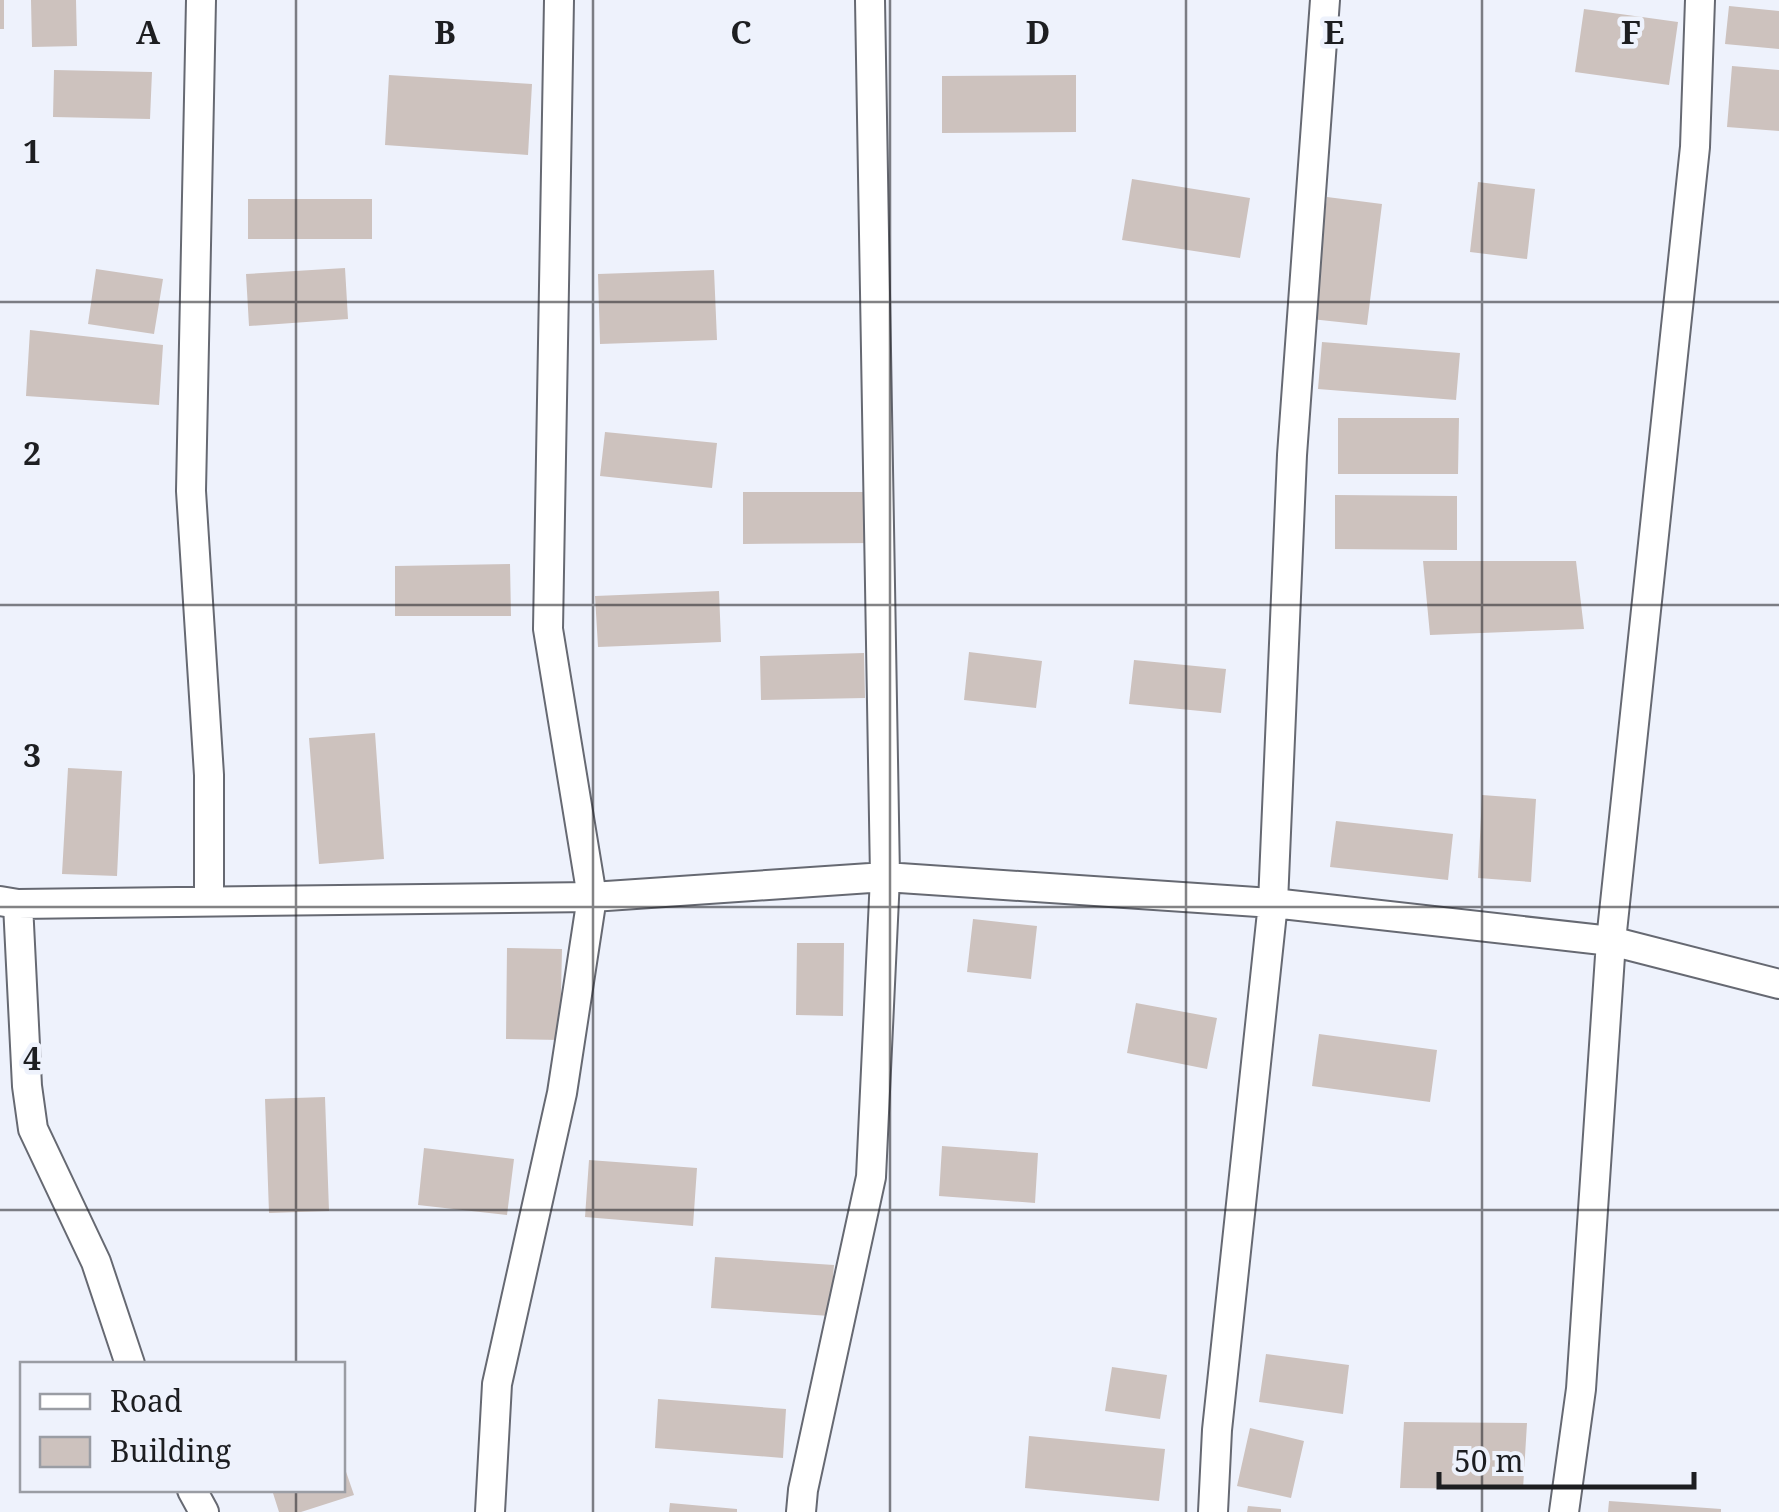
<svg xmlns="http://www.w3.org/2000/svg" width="1779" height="1512" viewBox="0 0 1779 1512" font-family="'Noto Serif',serif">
<rect width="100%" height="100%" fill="#eef2fc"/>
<path fill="#cdc2be" d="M0,0H4V29H0Z
M31,0H76L77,46L32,47Z
M1729,6L1779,11V49L1725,44Z
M1584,9L1678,22L1669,85L1575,72Z
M1732,66L1779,70V131L1727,127Z
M54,70L152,72L150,119L53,117Z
M389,75L532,84L528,155L385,145Z
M1076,75V132L942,133V76Z
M1132,179L1250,198L1240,258L1122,240Z
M1478,182L1535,189L1527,259L1470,252Z
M1327,197L1382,204L1367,325L1311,319Z
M248,199H372V239H248Z
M345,268L348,319L249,326L246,274Z
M96,269L163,279L154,334L88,324Z
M714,270L717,340L600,344L598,274Z
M30,330L163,345L159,405L26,396Z
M1322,342L1460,353L1456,400L1318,389Z
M1338,418H1459L1458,474H1338Z
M605,432L717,443L712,488L600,476Z
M743,492H877V543L743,544Z
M1335,495L1457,496V550L1335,549Z
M1423,561H1576L1584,629L1430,635Z
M510,564L511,616H395V566Z
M719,591L721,642L598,647L595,596Z
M969,652L1042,661L1036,708L964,700Z
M864,653L865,698L761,700L760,656Z
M1134,660L1226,669L1221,713L1129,704Z
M375,733L384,859L319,864L309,738Z
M68,768L122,771L117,876L62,874Z
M1482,795L1536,799L1531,882L1478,878Z
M1336,821L1453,834L1448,880L1330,867Z
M973,919L1037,926L1031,979L967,972Z
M797,943H844L843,1016L796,1015Z
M507,948L562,949L560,1040L506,1039Z
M1136,1003L1217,1018L1207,1069L1127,1053Z
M1319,1034L1437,1050L1430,1102L1312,1086Z
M325,1097L329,1211L269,1213L265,1099Z
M942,1146L1038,1153L1035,1203L939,1196Z
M424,1148L514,1159L507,1215L418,1205Z
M589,1160L697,1168L693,1226L585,1217Z
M715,1257L834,1265L830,1316L711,1308Z
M1266,1354L1349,1365L1343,1414L1259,1402Z
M1112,1367L1167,1375L1160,1419L1105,1411Z
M658,1399L786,1409L783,1458L655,1448Z
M1404,1422L1527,1423L1523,1489L1400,1488Z
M1250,1428L1304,1441L1291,1498L1237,1486Z
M1029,1436L1165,1449L1159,1501L1025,1488Z
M343,1463L354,1495L301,1512H279L272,1490H342Z
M1609,1501L1721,1509V1512H1608Z
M670,1503L737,1509V1512H669Z
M1248,1506L1281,1509V1512H1247Z"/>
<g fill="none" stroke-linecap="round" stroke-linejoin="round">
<g stroke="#666972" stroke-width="32">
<path id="minor" d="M201,0L191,491L209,775V901
M0,901L18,904L592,897L885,877L1273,903L1611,941L1779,984
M18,904L27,1086L33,1129L96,1262L130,1364
M192,1490L204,1512
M490,1512L497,1384L562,1093L592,897L548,629L559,0
M801,1512L803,1490L871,1177L885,877L870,0
M1213,1512L1217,1430L1273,903L1292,455L1325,0
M1564,1512L1581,1389L1611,941L1695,147L1700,0"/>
</g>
<use href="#minor" stroke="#fff" stroke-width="28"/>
</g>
<path fill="none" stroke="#1d1e21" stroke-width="2.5" stroke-opacity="0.55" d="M296,0V1364M593,0V1512M890,0V1512M1186,0V1512M1482,0V1512M0,302H1779M0,605H1779M0,907H1779M0,1210H1779M296,1490V1512"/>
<g font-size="32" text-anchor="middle" font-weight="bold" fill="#1d1e21" stroke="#eef2fc" stroke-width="9" stroke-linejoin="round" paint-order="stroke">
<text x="148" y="44">A</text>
<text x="445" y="44">B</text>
<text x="741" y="44">C</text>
<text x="1038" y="44">D</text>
<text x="1334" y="44">E</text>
<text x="1631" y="44">F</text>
<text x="32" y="163">1</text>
<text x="32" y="465">2</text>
<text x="32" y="767">3</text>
<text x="32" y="1070">4</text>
</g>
<rect x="20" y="1362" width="325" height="130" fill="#eef2fc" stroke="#9a9da4" stroke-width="2.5"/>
<rect x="40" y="1394" width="50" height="15" fill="#ffffff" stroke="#9a9da4" stroke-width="2.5"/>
<text x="110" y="1412" font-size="30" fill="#1d1e21">Road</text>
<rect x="40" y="1437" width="50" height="30" fill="#cdc2be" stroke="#9a9da4" stroke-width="2.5"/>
<text x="110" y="1462" font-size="30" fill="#1d1e21">Building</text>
<path d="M1439 1472v15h255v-15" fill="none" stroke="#1d1e21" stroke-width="5"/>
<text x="1454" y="1472" font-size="30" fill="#1d1e21" stroke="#eef2fc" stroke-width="8" paint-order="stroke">50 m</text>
</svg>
